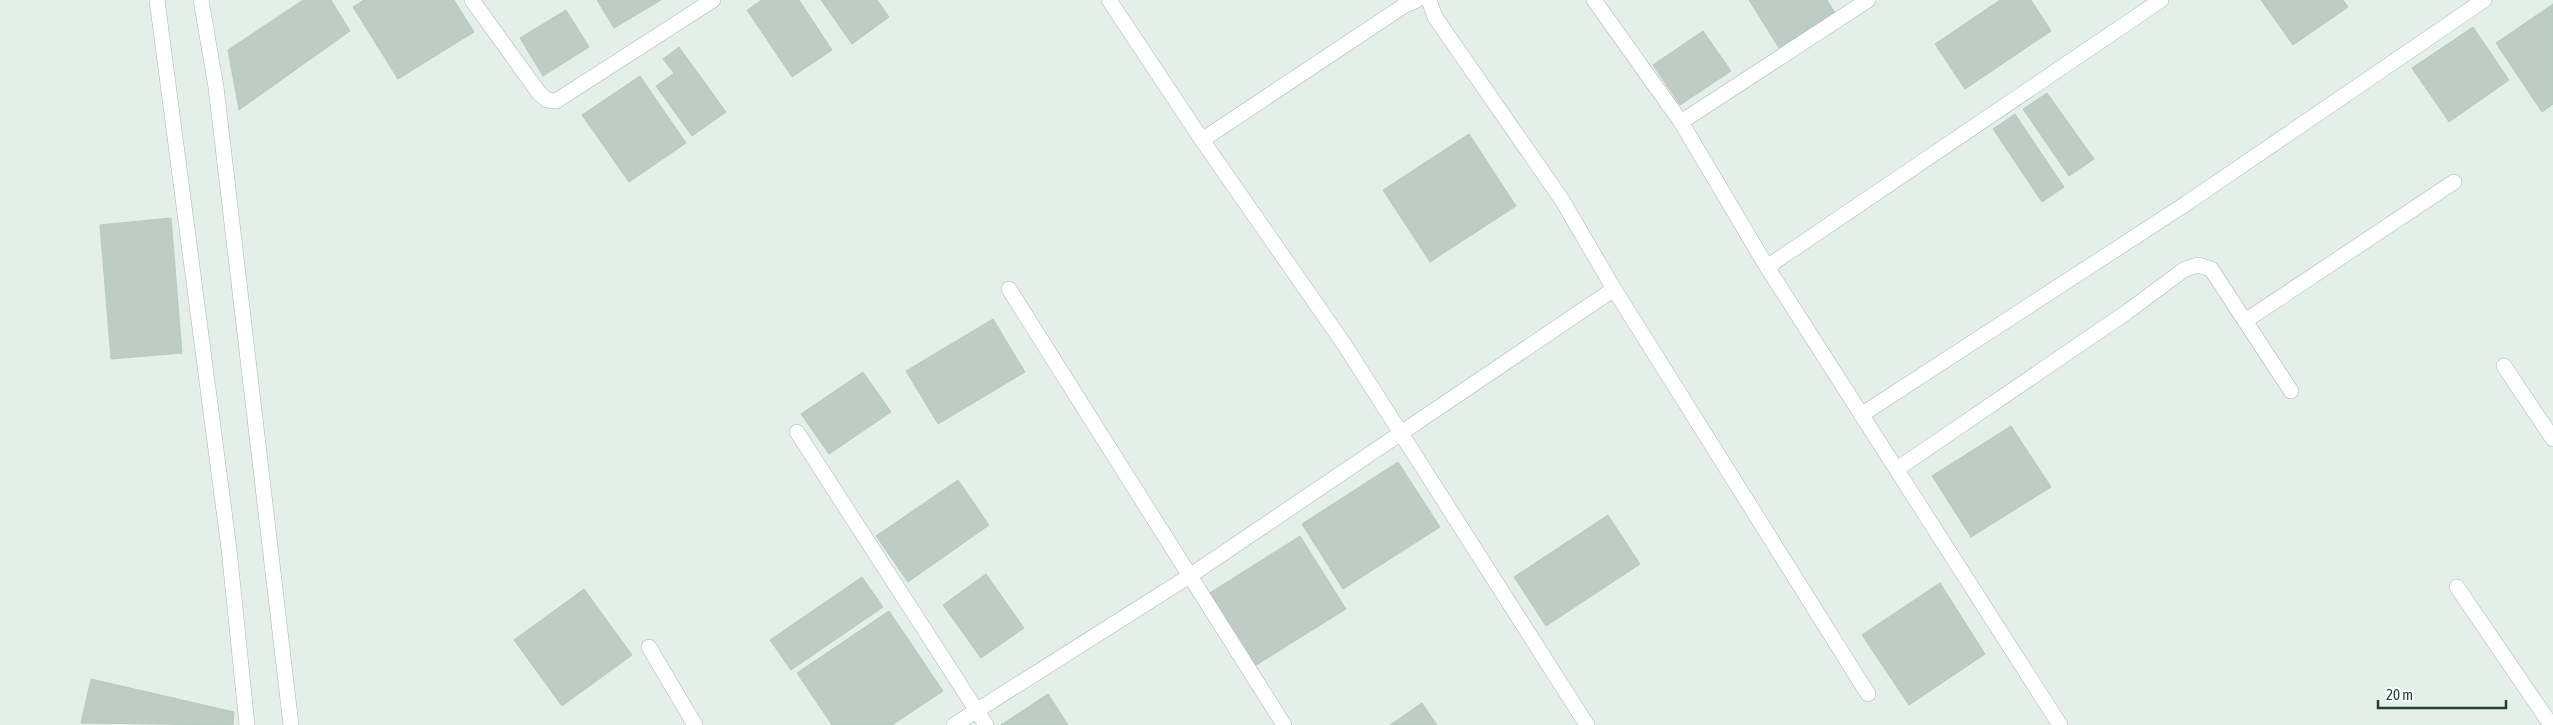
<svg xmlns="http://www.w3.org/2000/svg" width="2553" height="725" viewBox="0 0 2553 725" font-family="'Asap Condensed',sans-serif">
<rect width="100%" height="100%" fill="#e5efea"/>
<path fill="#bdcdc5" stroke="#b7c9c0" d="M303,0H331L350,31L239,110L228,50Z
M364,0H454L474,32L398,79L353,7Z
M597,0H661L614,28Z
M762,0H799L832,50L792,77L747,10Z
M821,0H877L889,17L852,44Z
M1749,0H1827L1835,13L1779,48Z
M2000,0H2031L2051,31L1965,89L1935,44Z
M2261,0H2343L2348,7L2293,45Z
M2553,4V104L2542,112L2496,43Z
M566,10L589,47L543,76L520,38Z
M2473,27L2509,80L2449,122L2412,68Z
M1703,31L1731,71L1680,105L1653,65Z
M679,47L726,112L692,136L656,86L674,73L663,59Z
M640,76L686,143L629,182L582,115Z
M2047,93L2094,159L2069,176L2023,109Z
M2015,114L2064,187L2042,202L1993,129Z
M1469,134L1516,206L1430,262L1383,190Z
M171,218L182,353L111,359L100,225Z
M993,319L1025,372L938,424L906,371Z
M863,372L891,412L829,454L801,414Z
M2011,426L2051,487L1971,537L1932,476Z
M1398,462L1440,527L1343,589L1302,524Z
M958,480L989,525L908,582L876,536Z
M1608,515L1640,564L1546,626L1514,577Z
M1300,536L1346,609L1253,667L1208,594Z
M986,574L1024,628L981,658L943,605Z
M862,577L883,607L791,670L770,640Z
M1940,583L1985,654L1909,705L1862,635Z
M584,589L632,655L562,706L514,640Z
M889,611L943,691L892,725H832L797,673Z
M91,679L234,712L233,725L81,723Z
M1048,694L1068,725H1001Z
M1422,703L1437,725H1390Z"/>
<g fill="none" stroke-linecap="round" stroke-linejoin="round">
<g stroke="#a7b7b1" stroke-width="16">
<path id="minor" d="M157,0L229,549L247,725
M201,0L216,87L291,725
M472,0L539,93L547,100L556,101L713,0
M1109,0L1202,140L1344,344L1587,725
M1429,0L1435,17L1562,200L1614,289L1868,694
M1594,0L1681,122L1767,267L2060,725
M1681,122L1868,0
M1202,140L1405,5L1417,0
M1767,267L2161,0
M1009,289L1284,725
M2245,321L2454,182
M2504,366L2553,439
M1861,415L2187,203L2484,0
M797,432L986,725
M1897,469L2127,312L2185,269L2198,265L2211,269L2291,391
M2457,587L2551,725
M649,647L695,725
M954,725L1191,575L1614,289"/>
</g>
<use href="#minor" stroke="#fff" stroke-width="15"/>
</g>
<path d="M2378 700v8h128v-8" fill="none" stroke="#244137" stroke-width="2.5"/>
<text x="2386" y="700" font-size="15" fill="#244137" stroke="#f6fbf8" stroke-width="4" paint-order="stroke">20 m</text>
</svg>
